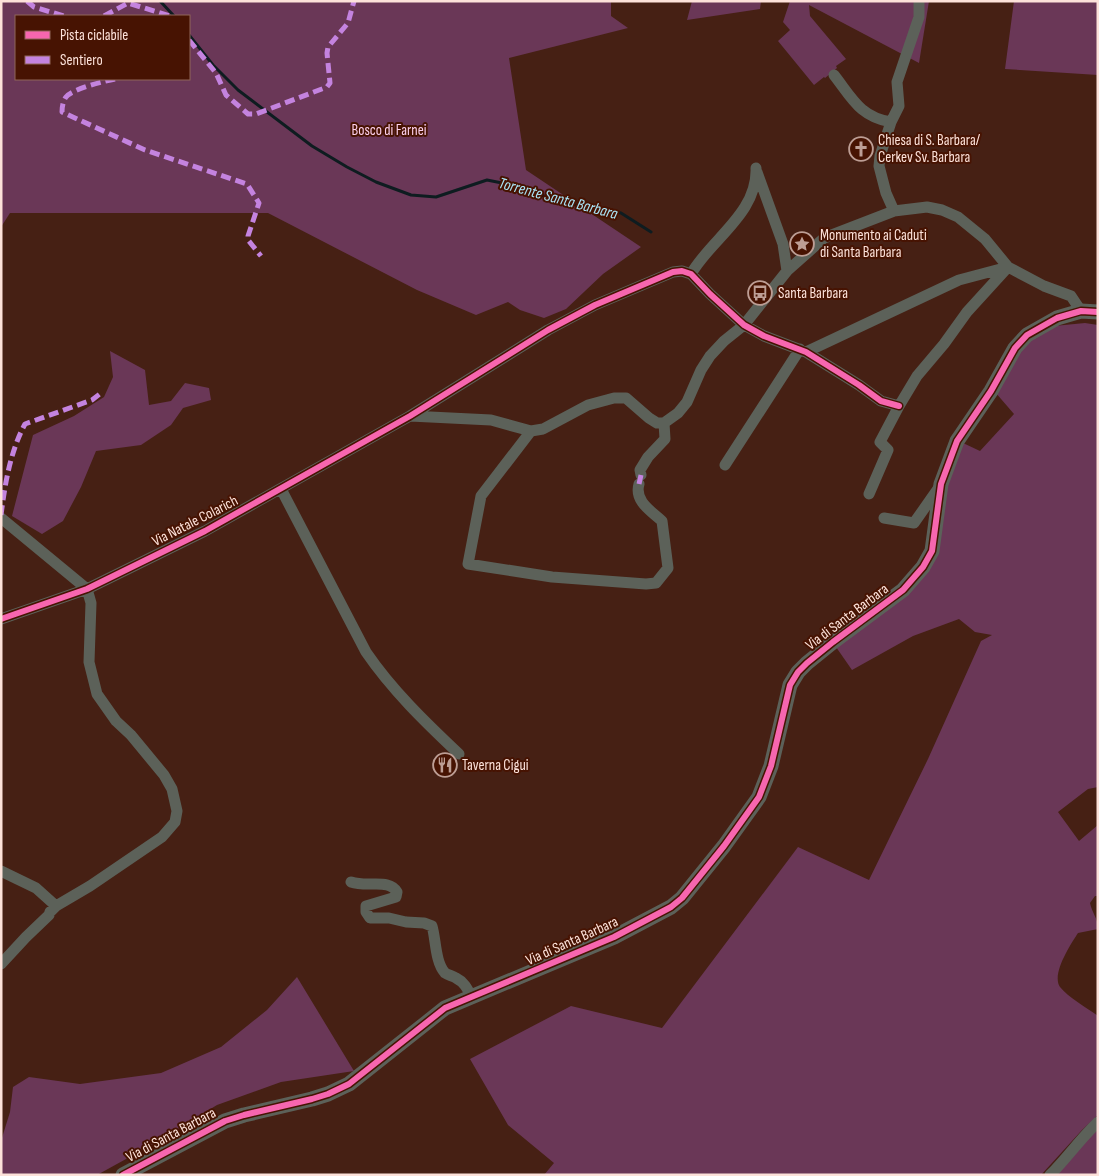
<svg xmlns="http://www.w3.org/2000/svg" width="1099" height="1176" viewBox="0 0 1099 1176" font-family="'Sofia Sans Condensed',sans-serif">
<rect width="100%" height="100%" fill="#462014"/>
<path fill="#6a3757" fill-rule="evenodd" d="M1,1H611V16L628,28L509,58L526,170L641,247L603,274L566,309L544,318L520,310L508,302L476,315L417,290L268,213H10L1,227ZM16,16H189V79H16Z
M692,1H761L760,9L687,20Z
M790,1H929L919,63L809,5L810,16L846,59L836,66L837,68L825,78L824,77L814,85L778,41L790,30L783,22Z
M1014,1H1098V75L1005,69Z
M1085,323L1098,325V787L1088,789L1058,812L1079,841L1098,825V896H1095L1090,903C1092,913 1098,918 1098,929L1078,933C1071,944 1051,974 1060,987C1068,997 1087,1008 1098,1016V1115L1082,1130L1041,1175H544L554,1163L508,1125L470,1059L571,1006L662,1028L798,847L869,880L928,759L981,641L992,635L975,632L959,619L913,636L852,670L836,647L929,565L947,487L963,443L980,451L1014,414L995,392L1022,346L1054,326Z
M110,351L145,370L149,405L171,401L185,383L209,388L211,400L183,408L171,425L141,445L96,451L81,487L63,521L42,534L12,516L33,435L74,416L104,397L113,377Z
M297,977L354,1071L281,1082L217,1105L155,1143L97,1175H1V1141L10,1112L13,1087L29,1077L80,1084L161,1073L221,1047L267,1010Z
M1098,1128V1175H1053Z"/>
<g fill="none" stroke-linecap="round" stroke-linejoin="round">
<path stroke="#0e1c20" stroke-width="3" d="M160,1L174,16
M189,35L213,65L238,90L312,146L347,167L376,182L411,195L436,197L487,180L502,183L570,204L621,213L651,232"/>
<path stroke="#5c6159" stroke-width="11" d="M834,75C852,98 860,117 891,122
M757,172L783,244L787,271
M894,211L886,193L879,166L880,156L891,122L899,106L897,82L919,17V1
M691,274C711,239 758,213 756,168
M806,352L959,280L1008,267
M410,416L491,420L531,431L543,429L588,405L614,398H626L649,418L657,423H664L678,413L687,402L701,370L710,356L724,341L744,325L787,271L824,238L894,211L927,207L942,210L958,217L985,239L1008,267L1044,286L1071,296L1081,311
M531,431L481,496L468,564L552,577L646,584L656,583L668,568L662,521C651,511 634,501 639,484
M725,465L800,349
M641,475L640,470L648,457L665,439L664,423
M281,489L366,652C392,690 425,722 459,754
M869,494L888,450L880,442L899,406L917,376L944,344L967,312L1008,267
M1,518L87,589L91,603L89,662L97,694L116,721L131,735L164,775L172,789L177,811L175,822L162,837L90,886L56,906L50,912L49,915L26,937L1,964
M884,518L914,523L940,486
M1,619L87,589L205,531L410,416L548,330L595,305L673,272L682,271L691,274L710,294L744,325L764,336L806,352L859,385L881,401L899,406
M1,871L36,888L56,906
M351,882C368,888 389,878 397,892L396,897L366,906V912L370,918H389L406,922L424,923L432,926C436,939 435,962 445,973C448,975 453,976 456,978C464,982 467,988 471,996
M1050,1175C1067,1158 1080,1139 1098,1122"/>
<path stroke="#5c6159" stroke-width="15" d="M123,1175L225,1121L244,1115L312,1099L328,1094L349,1084L445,1008L614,937L671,907L682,898L724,846L759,797L771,766L790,685L798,672L807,663L833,642L903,590L923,567L932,551L941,484L957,441L991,391L1015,348L1027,335L1057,318L1081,311L1098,312"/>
<path stroke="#c483df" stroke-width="5" stroke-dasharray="10 5" stroke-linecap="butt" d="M27,1L34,7L64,16
M104,16L128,3L170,16
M189,40L216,73L226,95L248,114H256L327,87L330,83L327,53L328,47L348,23L354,1
M115,79C105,81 72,89 66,97C63,101 62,107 62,112L145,150L247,184L259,203L248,236V240L261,256
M639,484L641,475
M1,515C5,484 10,452 25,424L92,400L101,393"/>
<g stroke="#471302" stroke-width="9">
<path id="cycleway" d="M1,619L87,589L205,531L410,416L548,330L595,305L673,272L682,271L691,274L710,294L744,325L764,336L806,352L859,385L881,401L899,406
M123,1175L225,1121L244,1115L312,1099L328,1094L349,1084L445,1008L614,937L671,907L682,898L724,846L759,797L771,766L790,685L798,672L807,663L833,642L903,590L923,567L932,551L941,484L957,441L991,391L1015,348L1027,335L1057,318L1081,311L1098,312"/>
</g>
<use href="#cycleway" stroke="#f766af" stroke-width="6"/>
</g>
<defs>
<g id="church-ring" transform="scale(1.25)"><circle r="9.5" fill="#471302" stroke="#bd9e95" stroke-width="1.5"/><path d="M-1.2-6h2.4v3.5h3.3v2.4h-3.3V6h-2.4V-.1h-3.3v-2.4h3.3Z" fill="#bd9e95"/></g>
<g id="sight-ring" transform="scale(1.25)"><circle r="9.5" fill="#471302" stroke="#bd9e95" stroke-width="1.5"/><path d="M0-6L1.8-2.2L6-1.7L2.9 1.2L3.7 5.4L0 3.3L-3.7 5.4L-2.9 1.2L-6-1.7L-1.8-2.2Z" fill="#bd9e95"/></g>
<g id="bus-ring" transform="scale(1.25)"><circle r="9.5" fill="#471302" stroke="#bd9e95" stroke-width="1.5"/><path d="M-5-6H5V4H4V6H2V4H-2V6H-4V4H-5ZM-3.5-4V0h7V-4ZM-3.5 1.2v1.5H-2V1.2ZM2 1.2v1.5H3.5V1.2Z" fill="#bd9e95"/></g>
<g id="restaurant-ring" transform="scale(1.25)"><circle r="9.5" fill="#471302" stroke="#bd9e95" stroke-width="1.5"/><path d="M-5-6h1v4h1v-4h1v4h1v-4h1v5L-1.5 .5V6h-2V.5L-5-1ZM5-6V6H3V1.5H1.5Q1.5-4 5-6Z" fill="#bd9e95"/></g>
</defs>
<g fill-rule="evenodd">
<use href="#church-ring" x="861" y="149"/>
<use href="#sight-ring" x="802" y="244"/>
<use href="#bus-ring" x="760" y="293"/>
<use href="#restaurant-ring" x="445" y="765"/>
</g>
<g text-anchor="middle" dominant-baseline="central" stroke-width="4" stroke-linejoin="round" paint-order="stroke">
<g font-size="15" fill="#fdd0ee" stroke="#471302">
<text x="389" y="130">Bosco di Farnei</text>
</g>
<g font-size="15" fill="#fde2da" stroke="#471302" text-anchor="start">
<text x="878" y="140">Chiesa di S. Barbara/<tspan x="878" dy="17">Cerkev Sv. Barbara</tspan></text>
<text x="820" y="235">Monumento ai Caduti<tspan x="820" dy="17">di Santa Barbara</tspan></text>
<text x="778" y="293">Santa Barbara</text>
<text x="462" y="765">Taverna Cigui</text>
</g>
<g font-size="15" fill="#fde2da" stroke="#471302">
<text transform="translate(195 521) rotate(-27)">Via Natale Colarich</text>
<text transform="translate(847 617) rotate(-37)">Via di Santa Barbara</text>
<text transform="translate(572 941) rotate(-24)">Via di Santa Barbara</text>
<text transform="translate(171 1135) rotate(-28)">Via di Santa Barbara</text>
</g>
<g font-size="16" font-style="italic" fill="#aae5f7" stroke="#471302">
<text transform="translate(558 199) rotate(15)">Torrente Santa Barbara</text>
</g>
</g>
<rect width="1099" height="1176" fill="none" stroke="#fde2da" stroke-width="5"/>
<rect x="15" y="15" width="175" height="65" fill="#471302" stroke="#906658"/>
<rect x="25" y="31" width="25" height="8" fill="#f766af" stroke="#906658"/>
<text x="60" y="40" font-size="15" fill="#fde2da">Pista ciclabile</text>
<rect x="25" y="56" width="25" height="8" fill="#c483df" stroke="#906658"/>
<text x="60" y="65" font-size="15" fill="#fde2da">Sentiero</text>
</svg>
